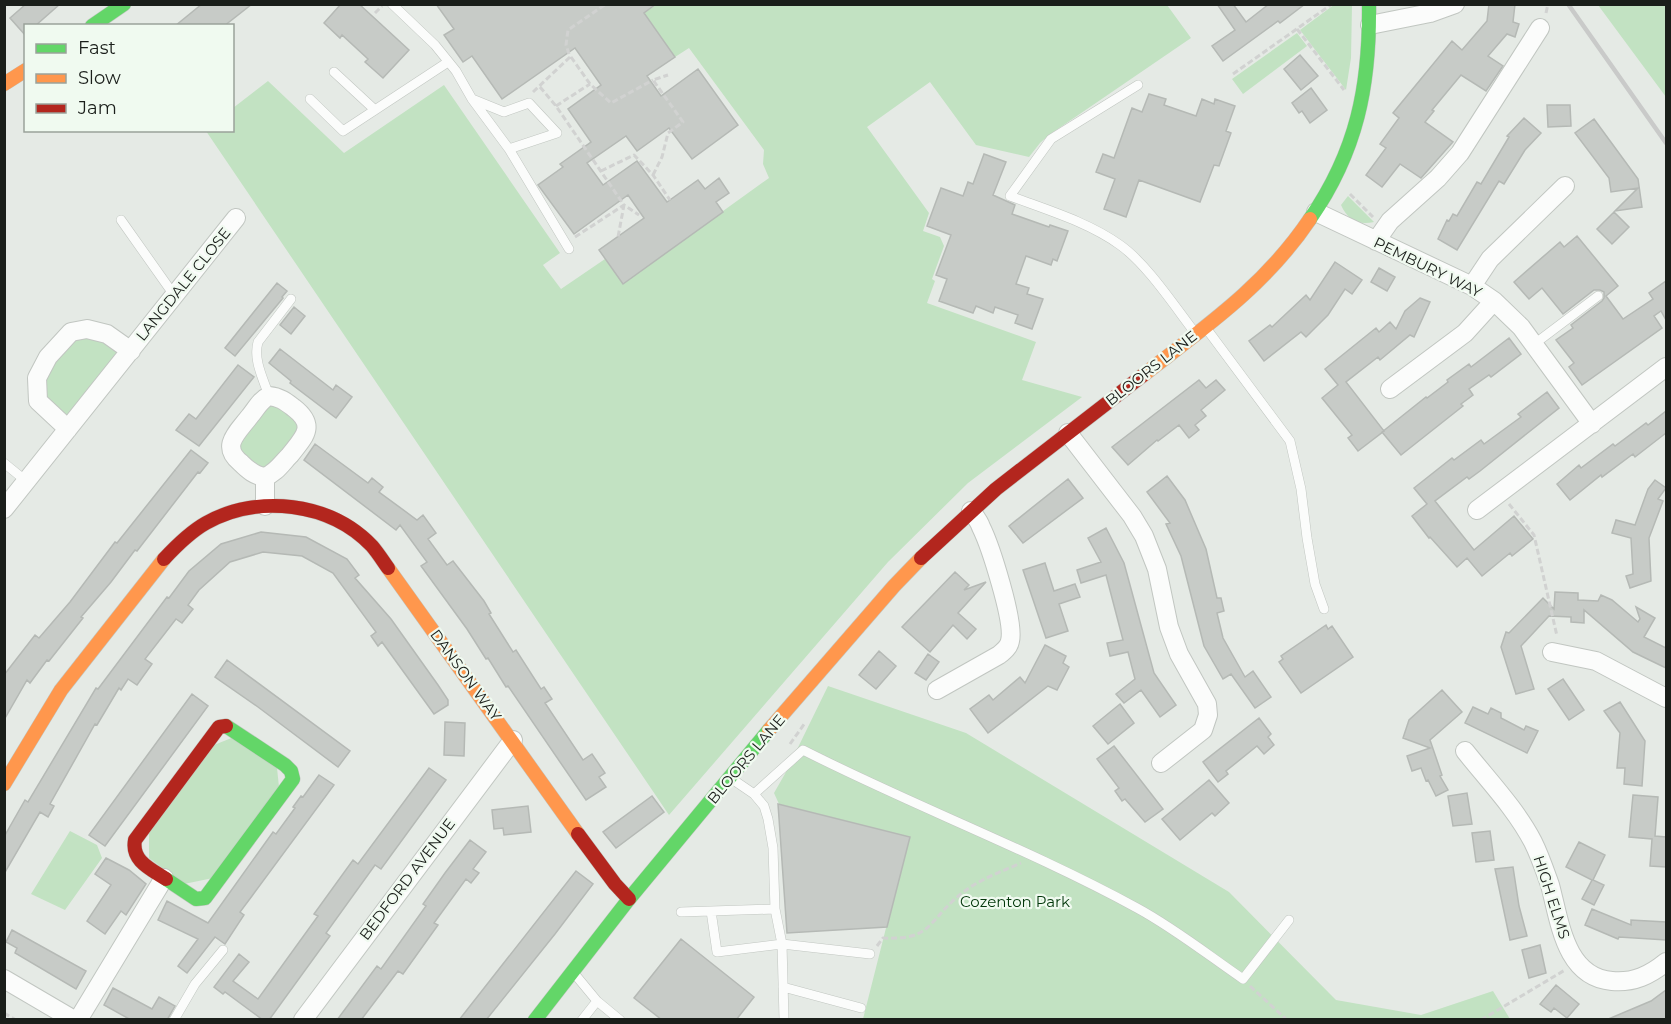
<svg xmlns="http://www.w3.org/2000/svg" width="1671" height="1024" viewBox="0 0 1671 1024" font-family="Montserrat,sans-serif">
<rect width="100%" height="100%" fill="#e5eae5"/>
<path fill="#c2e2c2" d="M1335,4L1352,5L1351,58L1346,90L1300,30Z
M656,5H1167L1191,38L1049,135L1040,143L1029,157L976,145L930,82L867,127L929,213L923,231L940,237L944,246L932,279L935,281L927,303L1036,342L1022,380L1082,397L968,483L888,562L669,815L206,131L232,130L233,108L268,81L344,153L444,85L560,253L543,265L561,289L605,259L623,283L769,178L763,164L764,150L689,48L675,57L644,13Z
M1598,5H1666V97Z
M1297,33L1307,46L1243,94L1232,79Z
M1348,196L1374,222C1358,226 1347,219 1341,205Z
M71,332L131,351L68,429L38,401L48,357Z
M271,400L304,426L265,471L245,458L237,443Z
M828,686L966,733L1229,892L1336,1000L1421,1015L1493,991L1510,1019H863L909,837L779,804L774,793L786,772Z
M234,737L277,768L279,787L213,878L184,884L149,858V829L214,745Z
M70,831L97,845L102,858L65,910L31,894Z"/>
<path fill="#c7cbc7" stroke="#b5b9b5" stroke-width="1.5" d="M26,4H60L35,26H26V36L10,18Z
M202,4H252L224,26H175Z
M341,4H359L409,50L383,78L365,62L368,59L342,35L340,38L324,23Z
M436,4H656L644,13L675,57L647,76L661,96L698,69L738,125L692,159L669,128L637,151L626,136L587,163L603,185L637,161L667,202L698,180L705,189L719,178L729,193L716,202L723,212L623,284L599,250L644,218L628,195L574,234L538,185L563,167L560,164L591,142L568,109L601,85L575,48L502,99L472,56L463,62L444,35L454,29Z
M1217,4H1233L1246,22L1269,4H1305L1280,23L1278,21L1223,61L1212,46L1235,30Z
M1489,4H1515L1513,22L1519,24L1515,37L1507,34L1488,56L1503,66L1486,91L1461,75L1432,110L1434,111L1425,122L1453,142L1421,178L1400,164L1382,187L1366,175L1386,148L1380,144L1399,118L1393,113L1452,41L1462,50L1487,21Z
M1300,55L1318,76L1301,90L1284,69Z
M1311,88L1327,110L1310,123L1302,111L1299,113L1292,103Z
M1149,94L1166,99L1164,105L1196,116L1202,99L1214,104L1215,99L1235,106L1226,131L1231,133L1219,166L1214,165L1200,202L1139,180L1126,217L1104,209L1115,179L1096,172L1103,154L1114,158L1132,108L1142,112Z
M1547,105H1570L1571,126L1548,127Z
M1524,118L1541,133L1525,150L1504,184L1499,181L1457,250L1438,239L1447,220L1449,221L1453,214L1457,216L1477,182L1481,184L1509,137L1507,136Z
M1594,119L1638,179L1642,207L1615,211L1638,188L1611,192L1609,178L1575,133Z
M984,154L1006,162L993,195L1015,205L1012,214L1049,227L1050,225L1068,231L1057,261L1053,259L1051,265L1026,256L1016,284L1029,288L1027,294L1043,299L1032,329L1015,323L1018,315L995,307L993,313L976,306L973,313L939,301L947,279L936,275L951,235L927,226L941,188L963,196L968,182L973,184Z
M1614,212L1629,227L1612,244L1597,229Z
M1577,236L1618,286L1606,296L1623,319L1653,299L1649,293L1666,281V320L1661,311L1654,316L1662,328L1582,385L1569,367L1574,363L1556,340L1573,328L1571,325L1602,301L1604,298V292L1600,290H1594L1563,314L1542,288L1529,299L1514,282L1560,242L1564,247Z
M1335,262L1362,280L1352,294L1345,289L1328,315L1306,337L1301,332L1264,361L1249,341L1270,325L1272,327L1306,295L1310,300Z
M1379,268L1395,277L1387,291L1371,282Z
M277,283L287,291L282,297L283,298L235,356L225,348Z
M1420,298L1430,302L1414,337L1410,335L1380,360L1378,357L1346,382L1384,431L1358,451L1348,438L1352,435L1322,398L1338,385L1325,369L1376,328L1379,332L1390,322L1396,329L1405,311Z
M294,307L305,316L291,334L280,325Z
M1509,338L1521,354L1491,377L1489,375L1469,389L1473,395L1461,404L1463,406L1401,455L1382,432L1426,397L1427,398L1448,382L1447,380L1469,364L1471,367Z
M280,349L333,390L336,385L352,397L336,418L290,383L291,381L269,363Z
M238,365L254,377L199,446L176,430L189,414L196,419Z
M1199,380L1206,388L1216,380L1225,390L1201,410L1206,416L1195,425L1199,430L1189,438L1179,425L1158,441L1157,440L1128,465L1112,447Z
M1547,392L1559,408L1480,471L1469,479L1467,477L1435,501L1474,550L1514,516L1533,539L1512,556L1510,553L1482,576L1467,558L1457,567L1430,537L1429,538L1412,516L1427,504L1414,488L1452,458L1454,460L1481,440L1484,444L1521,417L1518,414Z
M1666,411V433L1635,457L1633,454L1602,477L1601,475L1570,500L1557,484L1579,465L1581,468L1613,444L1615,446L1646,423L1648,425Z
M315,444L368,483L372,478L383,487L379,492L417,520L423,515L436,533L428,539L447,565L453,561L484,601L491,613L489,614L513,652L516,650L541,689L544,687L552,699L545,703L583,760L592,754L605,773L599,777L606,787L586,800L508,686L506,687L488,658L486,659L467,629L421,566L427,562L400,525L396,530L304,460Z
M191,450L208,463L200,473L198,472L137,551L135,550L111,582L81,617L83,618L49,661L47,660L30,683L27,680L4,720V675L35,635L39,638L70,602L115,542L117,543Z
M1167,476L1185,500L1206,549L1217,598H1221L1224,611L1217,613L1223,638L1245,677L1253,671L1271,697L1255,708L1231,674L1223,679L1204,646L1181,556L1166,524L1170,523L1147,492Z
M1068,479L1083,498L1023,543L1009,526Z
M1655,480L1666,488L1658,499L1663,501L1649,538L1651,581L1630,588L1626,576L1633,574L1631,538L1612,533L1616,520L1635,525L1648,489Z
M1106,528L1124,563L1154,673L1176,705L1160,717L1141,690L1124,703L1116,694L1135,679L1128,652L1110,656L1107,643L1123,640L1106,575L1081,583L1077,570L1101,562L1088,538Z
M261,532L306,537L347,559L359,575L355,578L391,619L438,685L448,700V705L434,714L382,642L378,646L371,636L376,632L333,573L302,556L263,552L230,562L199,590L188,605L193,609L182,623L176,619L145,659L152,664L137,685L128,679L121,690L119,688L97,725L95,724L50,804L54,806L48,817L40,812L4,874V837L25,800L28,802L96,688L98,689L167,597L169,598L189,571L221,544Z
M1045,563L1054,591L1075,584L1080,597L1059,604L1068,631L1046,638L1023,570Z
M955,572L969,585L964,590L986,582L958,613L976,629L967,639L953,625L930,652L902,627Z
M1555,592L1578,593V600L1598,601L1601,595L1612,600L1638,622L1640,619L1636,607L1655,618L1644,637L1666,648V668L1633,652L1584,610V623L1571,622V617L1549,616L1521,646L1534,689L1516,694L1501,647L1506,632L1509,633L1543,598L1554,609Z
M1326,625L1328,629L1332,626L1353,657L1301,693L1279,662L1283,659L1281,656Z
M1045,645L1066,656L1063,663L1069,667L1057,690L1048,686L988,733L970,709L989,695L993,700L1020,677L1025,683Z
M879,651L896,666L876,689L859,675Z
M928,654L939,662L926,680L915,673Z
M227,660L350,751L338,767L258,707L215,677Z
M1563,679L1584,710L1569,720L1548,689Z
M1442,690L1462,712L1430,740L1442,775L1440,776L1448,790L1436,796L1428,780L1426,781L1421,768L1412,771L1407,756L1430,748L1403,738L1409,720Z
M192,694L208,706L105,846L89,835Z
M1620,702L1645,741L1642,786L1624,784L1625,768H1617L1620,733L1604,711Z
M1120,704L1134,723L1108,744L1093,726Z
M1473,707L1488,714L1491,708L1501,713V718L1524,730L1526,726L1538,731L1527,753L1465,723Z
M1259,718L1271,734L1268,737L1274,745L1264,754L1257,746L1226,771L1228,774L1218,782L1203,762Z
M445,722L465,723L464,756L444,755Z
M1114,746L1163,809L1145,822L1125,799L1122,801L1115,791L1119,788L1097,759Z
M429,768L446,780L381,869L375,865L326,933L330,936L269,1020H263L225,992L223,994L214,987L239,954L249,962L233,981L258,999L318,916L314,914L353,860L358,864Z
M319,775L334,785L252,896L240,912L244,915L225,944L215,937L187,973L178,966L198,939L158,920L167,901L208,923L273,832L276,834L295,808L293,807L301,796L303,797Z
M1209,780L1229,803L1215,816L1212,813L1180,840L1162,819Z
M1467,793L1472,824L1453,826L1448,796Z
M1633,795L1658,797L1655,836L1666,837V867L1650,866L1652,839L1629,837Z
M652,796L664,812L616,848L603,832Z
M778,804L910,837L887,927L787,933Z
M528,806L531,832L504,835L503,828L494,829L492,810Z
M1490,831L1494,860L1476,862L1472,833Z
M470,840L486,852L473,869L479,873L471,883L466,879L434,923L438,925L403,974L398,971L361,1020H337L377,966L381,969L426,906L423,904L445,873Z
M1579,842L1605,855L1593,880L1604,885L1594,905L1582,899L1592,880L1566,867Z
M106,858L129,870L146,884L126,915L121,911L105,934L87,921L111,885L95,874Z
M1513,867L1519,906L1527,936L1510,940L1495,869Z
M576,871L593,884L555,934L486,1020H459Z
M1592,909L1631,925V920L1666,922V940L1619,937L1618,939L1585,925Z
M12,930L86,971L76,989L15,953L17,948L6,942Z
M681,939L754,997L736,1020H662L634,998Z
M1540,945L1546,973L1529,978L1522,950Z
M1556,985L1579,1004L1567,1018L1554,1008L1551,1012L1540,1004Z
M113,988L152,1009L159,997L175,1006L167,1020H131L104,1005Z
M1666,990V1020H1606L1651,1001Z"/>
<g fill="none" stroke-linecap="round" stroke-linejoin="round">
<g stroke="#c1c6c1" stroke-width="10">
<path id="lane" d="M392,4L435,45L456,71L472,99L509,149L557,133L529,103L504,112L472,99
M334,72L375,110
M1138,85L1051,139L1010,196C1047,210 1088,222 1120,245C1147,264 1175,307 1196,334
M310,99L343,131L448,62
M509,149L569,249
M121,220L174,295
M1206,328L1290,441L1301,489L1307,538L1315,584L1324,609
M1533,345L1598,296
M269,396C263,378 253,360 258,342L291,299
M4,463L26,481
M732,779L754,794L764,806L768,819L773,848L775,909L782,944L784,1019
M754,794L803,750C913,806 1029,849 1137,908C1174,928 1208,955 1243,979L1289,920
M775,909L711,911L717,952L782,944L870,954
M681,912L711,911
M573,972L597,1001L582,1020
M783,987L861,1008
M597,1001L620,1020
M174,1020L195,984L223,950"/>
</g>
<g stroke="#c1c6c1" stroke-width="20">
<path id="street" d="M1370,25L1430,13L1455,4
M1316,212L1472,286L1494,301L1521,327L1592,424
M1376,241L1390,221L1438,178L1460,153L1540,28
M1472,286L1490,259L1565,186
M1390,389L1465,333L1494,301
M68,429L38,401L37,378L48,357L71,332L87,329L107,334L131,351
M1068,433L1132,516L1144,536L1157,569L1169,627L1179,654L1207,704L1208,715L1203,730L1161,763
M265,506V477C255,476 248,470 241,463C220,446 237,433 250,416C256,409 260,400 269,396C280,397 286,402 294,408C317,426 304,437 290,455C282,463 276,473 265,477
M4,509L236,218
M1477,510L1666,367
M1552,652L1596,661L1666,698
M937,690L999,655C1004,651 1009,647 1010,641C1015,622 990,545 981,527C979,521 975,516 971,511
M1465,751C1488,780 1516,809 1533,842C1540,856 1545,871 1550,885C1560,922 1565,977 1612,981C1634,983 1650,975 1666,962
M4,979L74,1020
M78,1020L164,878
M303,1020L513,740"/>
</g>
<g stroke="#c1c6c1" stroke-width="15">
<path id="fast" d="M92,26L124,4
M1310,219C1357,151 1370,86 1369,4
M166,879L196,899L205,898L293,779L291,771L285,765L226,726
M535,1020L629,899L769,730"/>
</g>
<g stroke="#c1c6c1" stroke-width="15">
<path id="slow" d="M4,84L26,70
M1142,376C1205,327 1265,286 1310,219
M388,568L578,834
M769,730L894,586L921,558
M4,784L61,690L164,559"/>
</g>
<g stroke="#c1c6c1" stroke-width="15">
<path id="jam" d="M921,558L996,489L1142,376
M164,559C177,545 190,532 206,523C258,494 330,502 372,546C378,553 383,561 388,568
M578,834L615,884L629,899
M166,879C151,869 131,861 135,840L219,727L226,726"/>
</g>
<path stroke="#d1d2d1" stroke-width="3" stroke-dasharray="6 3" stroke-linecap="butt" d="M375,13L382,6
M1546,13L1548,4
M1297,29L1344,90
M571,57L590,84L611,103L653,80
M1233,74L1332,4
M540,87L556,106L624,205L618,237
M533,92L570,57L566,45L568,30L606,4
M556,106L590,84
M601,171L634,155L653,175L670,200
M653,175L662,157L668,133L683,122L653,80L668,75
M1350,194L1373,217
M575,237L624,205L639,215
M1509,504L1534,535L1557,636
M790,744L805,723
M877,946L883,938C930,940 926,925 956,898C975,881 998,873 1021,863
M1250,986L1287,1020
M4,1013L16,1020
M1481,1020L1565,970"/>
<use href="#lane" stroke="#fbfcfb" stroke-width="9"/>
<use href="#street" stroke="#fbfcfb" stroke-width="18"/>
<use href="#fast" stroke="#63d668" stroke-width="14"/>
<use href="#slow" stroke="#ff974d" stroke-width="14"/>
<use href="#jam" stroke="#b3261e" stroke-width="14"/>
<path stroke="#c9cac9" stroke-width="4.5" d="M1568,4L1666,143"/>
</g>
<g text-anchor="middle" dominant-baseline="central" stroke-width="4.5" stroke-linejoin="round" paint-order="stroke">
<g font-size="15" fill="#1a1e1a" stroke="#f0faf0">
<text transform="translate(1428 267) rotate(26)">PEMBURY WAY</text>
<text transform="translate(183 284) rotate(-51)">LANGDALE CLOSE</text>
<text transform="translate(1151 368) rotate(-38)">BLOORS LANE</text>
<text transform="translate(466 675) rotate(54)">DANSON WAY</text>
<text transform="translate(746 759) rotate(-50)">BLOORS LANE</text>
<text transform="translate(407 879) rotate(-53)">BEDFORD AVENUE</text>
<text transform="translate(1552 897) rotate(72)">HIGH ELMS</text>
</g>
<g font-size="15" fill="#02370a" stroke="#f0faf0">
<text x="1015" y="901">Cozenton Park</text>
</g>
</g>
<rect width="1671" height="1024" fill="none" stroke="#1a1e1a" stroke-width="12"/>
<rect x="24" y="24" width="210" height="108" fill="#f0faf0" stroke="#9aa29a" stroke-width="1.5"/>
<rect x="36" y="44" width="30" height="9" fill="#63d668" stroke="#9aa29a" stroke-width="1.5"/>
<text x="78" y="54" font-size="18" fill="#1a1e1a">Fast</text>
<rect x="36" y="74" width="30" height="9" fill="#ff974d" stroke="#9aa29a" stroke-width="1.5"/>
<text x="78" y="84" font-size="18" fill="#1a1e1a">Slow</text>
<rect x="36" y="104" width="30" height="9" fill="#b3261e" stroke="#9aa29a" stroke-width="1.5"/>
<text x="78" y="114" font-size="18" fill="#1a1e1a">Jam</text>
</svg>
